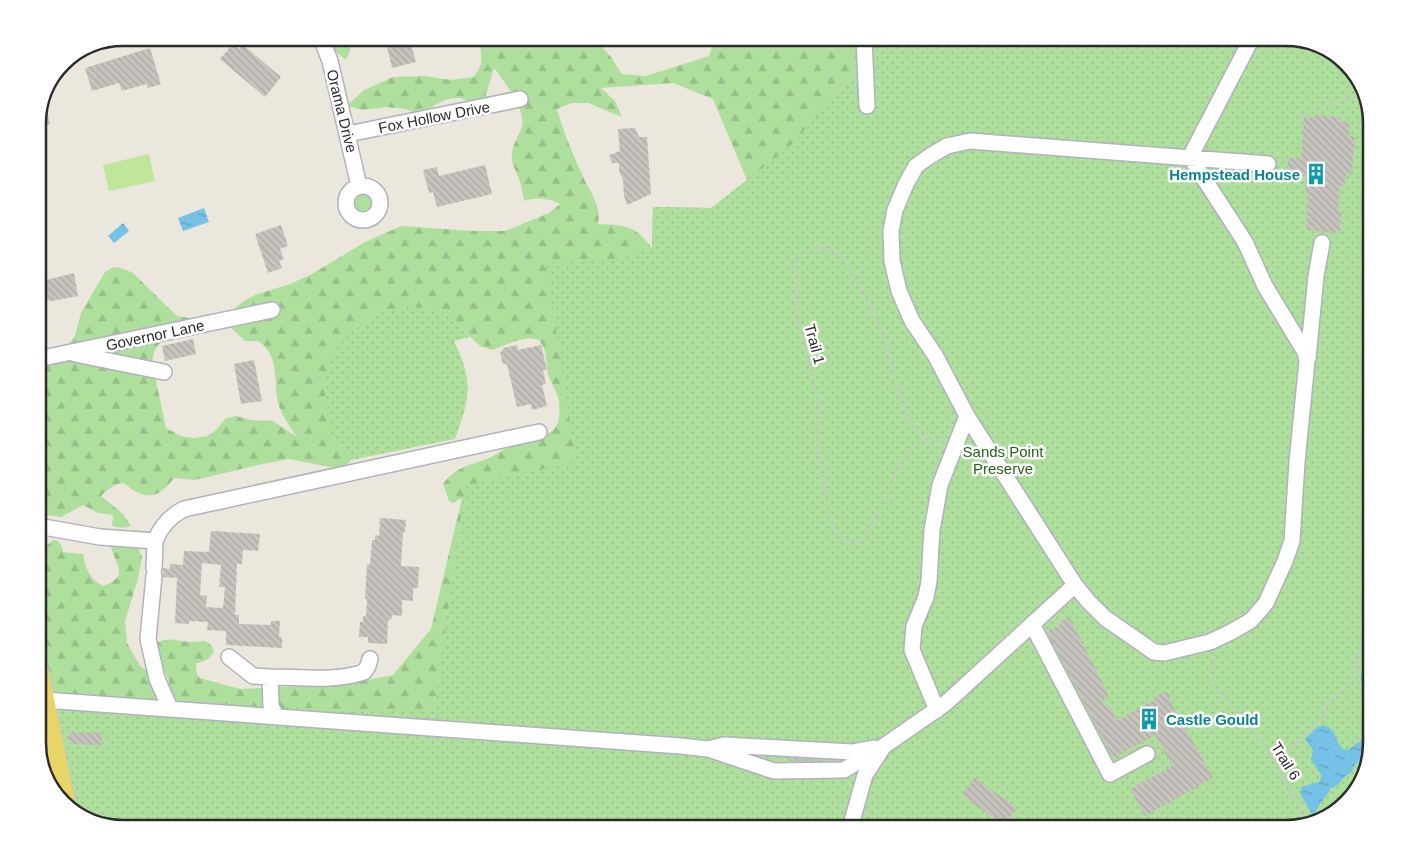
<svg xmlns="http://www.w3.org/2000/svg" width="1409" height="866" viewBox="0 0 1409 866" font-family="Arial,sans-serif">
<defs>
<pattern id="forest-firs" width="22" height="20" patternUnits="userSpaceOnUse" patternTransform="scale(1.25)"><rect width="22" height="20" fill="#aedf9d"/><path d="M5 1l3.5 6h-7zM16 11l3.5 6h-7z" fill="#96c087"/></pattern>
<pattern id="park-dots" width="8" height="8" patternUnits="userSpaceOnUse" patternTransform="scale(1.25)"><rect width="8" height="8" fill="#aedf9d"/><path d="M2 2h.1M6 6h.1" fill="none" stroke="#96c087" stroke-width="1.8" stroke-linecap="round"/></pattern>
<pattern id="water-ripples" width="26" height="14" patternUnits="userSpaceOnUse" patternTransform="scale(1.25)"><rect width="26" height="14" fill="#76c1e8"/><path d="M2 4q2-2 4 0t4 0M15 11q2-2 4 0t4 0" fill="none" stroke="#619dbc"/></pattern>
<pattern id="building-back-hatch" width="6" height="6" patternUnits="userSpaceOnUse" patternTransform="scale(1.25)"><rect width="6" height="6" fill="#c7c3bd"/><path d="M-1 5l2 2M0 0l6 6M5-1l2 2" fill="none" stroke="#aba8a3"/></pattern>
</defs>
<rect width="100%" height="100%" fill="#ece7dd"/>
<path fill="#aedf9d" d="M352 203a12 12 0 1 1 24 0a12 12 0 1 1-24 0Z
M38,668L64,801L49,786L38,748Z"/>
<path fill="url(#forest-firs)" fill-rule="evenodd" d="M329,38H349L350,51L346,60L334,50Z
M467,38H584L601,46L611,57L622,74L646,76L709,56L715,38H1046L1329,817L1286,828H124L80,817L38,668V553L53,540C61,541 61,545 63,552L83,554C85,569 90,579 103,586C133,576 112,561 111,545L138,547L142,557L138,579L125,621L127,643L141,667L149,671L168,690C172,679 164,674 160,665C157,659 155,651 153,645C169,635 175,642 192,642C196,642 200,641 204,641C209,642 213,647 214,652L208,659L198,663H196L197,674L200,678L240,689L346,684L393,675L431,629L462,498L453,503L449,501L443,484C457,465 471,466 491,457C502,452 510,444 519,435C546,438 563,435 559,402C558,394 552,385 549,377C545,363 549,353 539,340L531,338L518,340L492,350L480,346L446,314L333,437L346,449L351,460L346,466L340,469L289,459L262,464L195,480L174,478C157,500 145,501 124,483C114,484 108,489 101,496L123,514L131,526L123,528L112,526L113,515L98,513L83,505L61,517L38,514V354L67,346L75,336L81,313L105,272L112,268L118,267L133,273L177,316L195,319L218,316L234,309L244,301L255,295L290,284L312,274L365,242L401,226L473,231H505L549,213L560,204C548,198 537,197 524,201C523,195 522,188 520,182C518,174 513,167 512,160C510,147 519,137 522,126C526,111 504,80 494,68L483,104C474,103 468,100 460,98C446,96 431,108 420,114L405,109L387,107L363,110L346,106L364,90L393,77L425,76L451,80L473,77C483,67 482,59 480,45ZM673,83L713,99L747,180L711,208L653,207L652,248C635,225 625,225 598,224C602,204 588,190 581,172C572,152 563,131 557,109L572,103H588L622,117L615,101L601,88ZM228,325L245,341H258C282,357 272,383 279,406C283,417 290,427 297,437L273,421L251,420L236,416L226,418L215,431L207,436L194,438L181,436L166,428L152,362C154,350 156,344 167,339Z"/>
<path fill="url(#park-dots)" d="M893,38H1285L1329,49L1360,80L1371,118V743L1360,786L1329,817L1286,828H124L80,817L64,801L44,700L287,717V707L434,712L465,486L576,462L546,263L602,262L652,249L653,207L711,208L788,148L865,64L882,40Z
M410,305L446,314L470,337L454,341C474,383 470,397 455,439L351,460L346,449L333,437L323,384L339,341L377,314Z"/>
<path fill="#bfe699" d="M149,154L155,181L109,191L103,165Z"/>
<path fill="url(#water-ripples)" d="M204,208L209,222L183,231L178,218Z
M123,223L129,231L114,243L108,236Z
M1371,658V698C1357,684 1358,673 1371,658Z
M1324,725C1338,732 1334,740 1343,749L1348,750L1371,733C1372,761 1357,755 1351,773C1339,778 1344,784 1330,789C1327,799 1316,804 1315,815L1313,816L1300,793L1301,787L1319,782L1322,776L1311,760L1313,750L1305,739L1316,728Z"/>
<path fill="url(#building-back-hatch)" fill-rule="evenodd" d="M385,38H409L416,62L392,68Z
M233,44L239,49L242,44L281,77L265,97L220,59Z
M150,48L161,84L148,88L146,84L122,91L119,83L92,91L85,68Z
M45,102L50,124L38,127V118Z
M1315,115L1340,117V121L1350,122L1349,136L1355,137L1352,173H1346L1345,186H1340L1338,211H1341L1340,233L1306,230L1308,194H1305L1306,176L1287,175L1288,158L1301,159L1304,117L1315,118Z
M635,128L639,137H647L651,194L627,205L624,196L623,180L619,171V163H612L609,155L620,151L618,129Z
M485,165L492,194L437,207L433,192L429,193L423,170L437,167L439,176Z
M281,225L288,246L280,249L284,259L279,261L282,268L268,273L255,234Z
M74,273L78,296L51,301L50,300L43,301L42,298H39L38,282Z
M193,339L196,354L165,361L162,346Z
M517,345L518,350L541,345L547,370H543L546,384L542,385L547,406L532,410L531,404L517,407L507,364H503L500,352L503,351V348Z
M254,360L262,401L241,404L234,364Z
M380,518L406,520L405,532H403L401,566L419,567L418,588H413V601L402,600V616L392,615L391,620H388L387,644L368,643V637H359L360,622H363V616H366L367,599H365L367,564L370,565L372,540H375V535L379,536Z
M211,531L260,534L258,551L243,550L242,564H237L235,615H239V624L271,625V621H280L279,637H282V648L226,645V631L207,630L208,622L189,621V624L175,623L177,578L163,577V568L170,569V564L183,565L184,551L209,552ZM202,563L221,565L219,587H225L223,608L206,607L207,596L200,595Z
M1070,618L1109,697L1101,701L1112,709L1116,721L1154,700L1155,697L1163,692H1167L1170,694V701L1213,778L1145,816L1130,789L1172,766L1155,735L1113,758L1047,632L1059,625L1063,619Z
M69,732L102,733L101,745L69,744Z
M789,758L825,760V761H789Z
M974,778L1017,808L1004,826L962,795Z"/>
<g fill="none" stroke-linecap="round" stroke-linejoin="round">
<g stroke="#b1b2bd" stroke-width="18">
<path id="minor" d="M321,38L330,61L359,186
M864,38L867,106
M348,134L520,99
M346 203a17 17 0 1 1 34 0a17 17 0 1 1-34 0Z
M75,354L164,372
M1308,358L1316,276L1322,243
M38,359L272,310
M38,526L100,537L155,541C161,526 170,516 184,509L539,432
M154,568L155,541
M154,576L148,639L157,679L170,708
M1075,585L1088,601L1105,618L1154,652L1164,653L1210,642L1231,632L1250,621L1255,616L1266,603L1285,561L1292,541L1297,462L1307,361L1305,352L1265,286L1245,242L1190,157L1252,38
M1032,624L1110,774L1147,754
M229,657L253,676L270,677
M44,700L681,746L708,749L774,771L844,770L884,746L946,703L1075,585L967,416L935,355L912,321L899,291L892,261L891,231L895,210L906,184L916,166L930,156L947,146L970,141L1268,164
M937,710L912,650L914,626L926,597L929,581L932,530L940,485L967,416
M276,716L271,706L270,677C301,677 335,682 364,672L368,666L370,659
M708,749L724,745L852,752L873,748
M850,828L865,775L882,749"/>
</g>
<g stroke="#c8c8c8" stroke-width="21">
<path id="major" d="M38,668L65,801"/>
</g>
<path stroke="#c8c8c8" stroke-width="2" stroke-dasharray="4 2.5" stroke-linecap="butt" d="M1300,123L1303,115L1343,99L1364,94
M928,437L912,449L898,467L891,493L860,542H844L828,518L818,447L819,400L798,323L796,294L799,276L792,263L811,249L825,247L840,255L861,287L884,337L906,415L919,432L933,440L943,443
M1216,655L1212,671V684L1239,712L1263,744L1286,779L1306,823
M1276,763L1328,712L1324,704C1334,698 1349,688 1353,676C1357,663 1354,649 1371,644"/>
<use href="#minor" stroke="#fff" stroke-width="15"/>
<use href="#major" stroke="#e9d565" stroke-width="19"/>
</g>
<defs>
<g id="building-bare" transform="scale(1.725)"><path d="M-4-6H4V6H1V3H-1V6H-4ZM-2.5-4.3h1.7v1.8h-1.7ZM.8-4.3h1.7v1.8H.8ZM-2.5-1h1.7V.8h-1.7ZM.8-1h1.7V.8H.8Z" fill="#0f9aa8" stroke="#fff" stroke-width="2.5" paint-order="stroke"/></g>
</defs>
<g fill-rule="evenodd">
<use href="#building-bare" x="1316" y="174"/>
<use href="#building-bare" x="1149" y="719"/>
</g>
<g text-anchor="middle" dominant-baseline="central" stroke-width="5" stroke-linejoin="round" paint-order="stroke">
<g font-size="15" fill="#2b2b2b" stroke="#fff">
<text transform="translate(342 111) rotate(76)">Orama Drive</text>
<text transform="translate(434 117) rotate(-11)">Fox Hollow Drive</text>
<text transform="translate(155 335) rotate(-12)">Governor Lane</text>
<text transform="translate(815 344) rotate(75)">Trail 1</text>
<text transform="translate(1286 761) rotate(58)">Trail 6</text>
</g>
<g font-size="15" font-weight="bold" fill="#0d838f" stroke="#fff" text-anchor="end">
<text x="1300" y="174">Hempstead House</text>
<text x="1166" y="719" text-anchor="start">Castle Gould</text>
</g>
<g font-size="15" fill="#27641e" stroke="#fff">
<text x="1003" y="451">Sands Point<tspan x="1003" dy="17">Preserve</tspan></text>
</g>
</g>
<path d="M0 0H1409V866H0ZM123 46H1286A77 77 0 0 1 1363 123V743A77 77 0 0 1 1286 820H123A77 77 0 0 1 46 743V123A77 77 0 0 1 123 46Z" fill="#fff" fill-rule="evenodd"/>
<path fill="none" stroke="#2b2b2b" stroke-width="2.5" d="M123 46H1286A77 77 0 0 1 1363 123V743A77 77 0 0 1 1286 820H123A77 77 0 0 1 46 743V123A77 77 0 0 1 123 46Z"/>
</svg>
